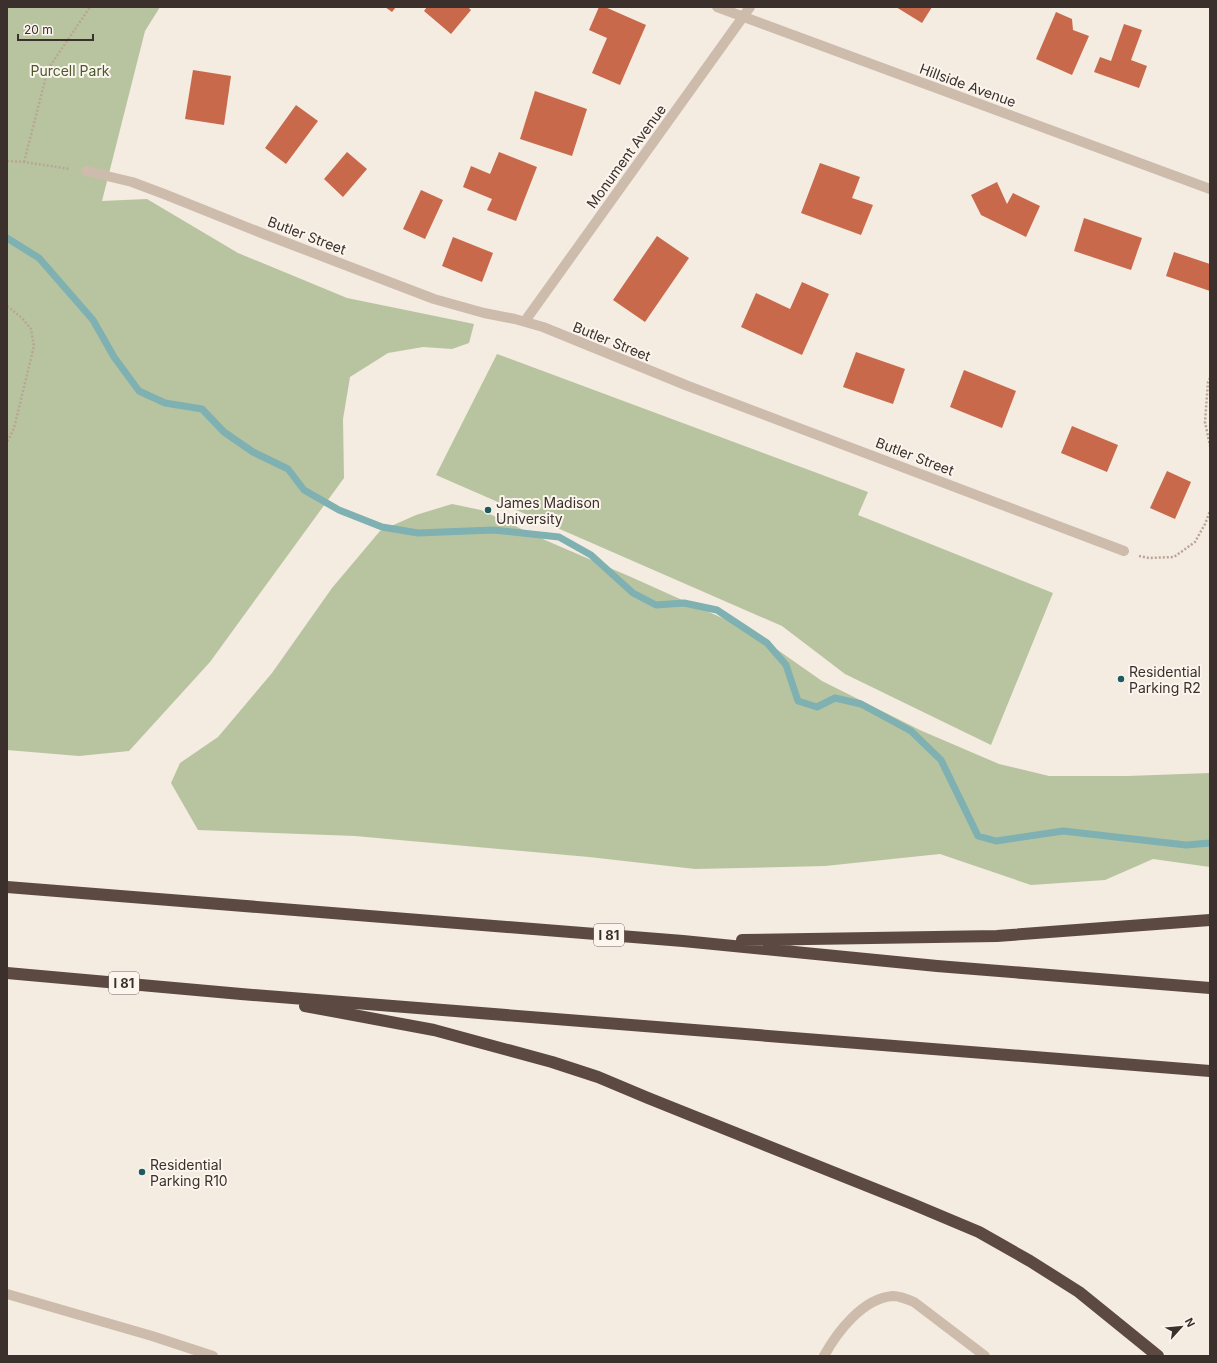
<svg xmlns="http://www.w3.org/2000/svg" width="1217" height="1363" viewBox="0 0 1217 1363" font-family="Inter,sans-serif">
<rect width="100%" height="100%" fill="#f4ebe1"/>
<path fill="#b8c4a0" d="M7,7H160L145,31L102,201L147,199L238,253L347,298L474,324L469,343L452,349L423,347L388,353L350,377L343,419L344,478L210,662L129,751L79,756L7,750Z
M497,354L868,492L858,515L1053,593L991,745L845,674L782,626L436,475Z
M452,504L481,510L545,540L631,577L749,630L822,681L922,731L999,764L1049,776H1128L1210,773V867L1153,859L1105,880L1031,885L940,854L825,866L695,869L589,857L355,836L198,830L171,783L180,763L218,737L272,673L332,588L380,531L416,515Z"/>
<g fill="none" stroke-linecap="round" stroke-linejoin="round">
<path stroke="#7fb0b2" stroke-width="7" d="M7,238L39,258L93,320L114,357L139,391L165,403L202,409L224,432L253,452L288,469L304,490L339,510L382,527L418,533L493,530L559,537L591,555L633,593L656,605L684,603L717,610L767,643L786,665L798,701L817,707L835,698L861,704L911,731L941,760L978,836L996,841L1063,831L1186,845L1210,843"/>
</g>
<path fill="#c8694b" d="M385,7H396L392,12Z
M427,7H468L471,10L451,34L424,11Z
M599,7H605L646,25L620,85L592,73L607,38L589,30Z
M896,7H932L922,23Z
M1056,12L1072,19L1073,30L1089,36L1072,75L1036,59Z
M1124,24L1142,30L1131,60L1147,66L1139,88L1094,72L1100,57L1111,61Z
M193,70L231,76L224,125L185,119Z
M535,91L587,109L572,156L520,139Z
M296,105L318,121L286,164L265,148Z
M347,152L367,169L343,197L324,179Z
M499,152L537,167L516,221L487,210L492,199L463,187L471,166L490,174Z
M820,163L860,177L852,198L873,205L861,235L801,213Z
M997,182L1007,204L1013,193L1040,206L1026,237L981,215L971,195Z
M421,190L443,200L425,239L403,229Z
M1084,218L1142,238L1131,270L1074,251Z
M657,236L689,258L645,322L613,300Z
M453,237L493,253L482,282L442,266Z
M1174,252L1210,264V291L1166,276Z
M802,282L829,294L802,355L741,327L756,293L790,309Z
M856,352L905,369L893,404L843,387Z
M964,370L1016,391L1002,428L950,407Z
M1072,426L1118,445L1107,472L1061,453Z
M1167,471L1191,482L1175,519L1150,508Z"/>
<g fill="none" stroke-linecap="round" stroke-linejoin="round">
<path stroke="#b9a596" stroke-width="2.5" stroke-dasharray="2 2" stroke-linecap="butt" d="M7,161L24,162L70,169
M24,162L48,69L90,7
M7,306L22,318L31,329L34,346L14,428L7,443
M1210,378L1208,382L1205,422L1210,446
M1139,556L1149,558L1174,557L1195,542L1205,524L1210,511"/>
<path stroke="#cdbbac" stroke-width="10" d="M717,7L1210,189
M86,171L132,182L164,194L264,234L434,299L484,313L515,319L543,327L688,386L1124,551
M525,321L750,7
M7,1294L152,1336L213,1356
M824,1356C837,1332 863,1298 893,1296C900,1296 907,1299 914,1302L985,1356"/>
<path stroke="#5c4a42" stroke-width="12" d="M7,887L683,941L937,966L1210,988
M742,940L997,936L1210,920
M7,973L241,994L1210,1071
M305,1006L434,1030L552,1062L598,1077L648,1098L910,1203L979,1232L1030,1261L1079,1292L1158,1356"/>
</g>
<g fill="#1f5a5e" stroke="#fbf5ee" stroke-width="1.5">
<circle cx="488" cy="510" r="4"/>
<circle cx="1121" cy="679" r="4"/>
<circle cx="142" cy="1172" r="4"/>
</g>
<g text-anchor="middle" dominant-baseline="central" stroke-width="4" stroke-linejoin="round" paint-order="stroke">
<g fill="#fbf5ee" stroke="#756b66" stroke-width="1">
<rect x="594" y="924" width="30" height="22" rx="3"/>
<rect x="109" y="972" width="30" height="22" rx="3"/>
</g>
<g font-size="13" font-weight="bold" fill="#3b302b">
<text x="609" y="935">I 81</text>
<text x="124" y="983">I 81</text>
</g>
<g font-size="14" fill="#4a5a2e" stroke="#fbf5ee">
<text x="70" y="70">Purcell Park</text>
</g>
<g font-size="14" fill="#3b302b" stroke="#fbf5ee">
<text transform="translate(968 85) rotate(20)">Hillside Avenue</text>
<text transform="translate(626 156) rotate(-54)">Monument Avenue</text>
<text transform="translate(307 235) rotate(21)">Butler Street</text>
<text transform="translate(612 341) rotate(22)">Butler Street</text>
<text transform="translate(915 456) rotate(21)">Butler Street</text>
</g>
<g font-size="14" fill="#3b302b" stroke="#fbf5ee" text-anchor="start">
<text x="496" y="502">James Madison<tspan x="496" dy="16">University</tspan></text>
<text x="1129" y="671">Residential<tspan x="1129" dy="16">Parking R2</tspan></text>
<text x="150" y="1164">Residential<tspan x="150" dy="16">Parking R10</tspan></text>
</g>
</g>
<rect width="1217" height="1363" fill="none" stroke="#3b302b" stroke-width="16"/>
<g transform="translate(1181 1327) rotate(63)" stroke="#fbf5ee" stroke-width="3" paint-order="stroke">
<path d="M0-3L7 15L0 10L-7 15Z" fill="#3b302b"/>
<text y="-6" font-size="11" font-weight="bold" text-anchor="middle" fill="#3b302b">N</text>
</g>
<path d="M18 34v6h75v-6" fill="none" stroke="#3b302b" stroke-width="2"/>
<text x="24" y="34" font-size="12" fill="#3b302b" stroke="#fbf5ee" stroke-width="3" paint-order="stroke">20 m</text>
</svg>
